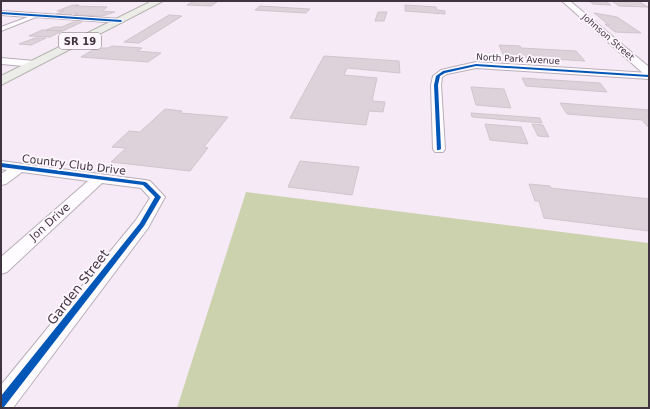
<svg xmlns="http://www.w3.org/2000/svg" width="650" height="409" viewBox="0 0 650 409" font-family="'DejaVu Sans',sans-serif">
<rect width="100%" height="100%" fill="#f6eaf7"/>
<path fill="#cdd2ae" d="M246,192L649,243V408H177Z"/>
<path fill="#ded2da" stroke="#d1c4cc" d="M194,1L217,2L211,6L187,5Z
M582,1H605L611,5L593,4L589,1Z
M612,1H638L648,7L619,6Z
M73,5H79L75,6L107,7L102,11L115,12L102,16L74,15L78,13H74L70,15L56,14L64,11H57Z
M405,5L436,7L437,10L445,11V14L405,11Z
M260,6L310,9L306,13L255,10Z
M378,12H387L384,21H375Z
M594,13L617,17L641,33L615,32L605,24L609,25Z
M169,15L182,16L139,43L124,42Z
M73,22H82L63,31L46,30L54,27H62Z
M42,30L62,31L50,37L29,36Z
M35,38H46L31,45L19,44Z
M499,45L520,46L521,48L576,51L585,61L504,56Z
M112,46L142,48L137,51L161,53L148,62L81,57L96,48H108Z
M324,56L399,61L400,73L347,68L344,75L377,78L372,101L385,102L383,112L369,111L366,125L290,118Z
M522,78L600,83L607,92L526,86Z
M471,87L504,89L511,108L476,105Z
M560,103L649,110V128L642,120L567,114Z
M165,109L182,111L180,113L228,117L204,147L208,148L190,171L111,162L126,148L112,147L129,131L140,132Z
M471,113L540,118L542,123L472,117Z
M485,124L521,127L528,144L490,140Z
M532,124L543,125L549,137L538,136Z
M300,161L359,167L352,195L288,187Z
M529,184L550,186L551,188L649,199V231L544,218L539,201H535Z"/>
<g fill="none" stroke-linecap="round" stroke-linejoin="round">
<g stroke="#b8aeb8" stroke-width="2">
<path id="minor" d="M1,11L121,19L124,21L121,23L36,17L1,31V27L28,17L1,15Z
M1,58L35,61L39,64L35,67L1,64Z
M476,62L649,73V79L476,68L447,74L442,77L441,85L445,149L443,152H435L433,149L431,85L433,76L441,70Z
M1,161L145,180L150,181L165,197L148,228L13,408H1V385L136,220L150,198L141,188L102,183L7,272L1,274V257L88,181L22,172L6,184L1,185V174L7,170L1,169Z"/>
</g>
<g stroke="#b8aeb8" stroke-width="2">
<path id="tertiary" d="M562,1H570L649,67V76L645,75Z"/>
</g>
<g stroke="#b6b4b0" stroke-width="2">
<path id="primary" d="M152,1H163L1,85V76Z"/>
</g>
<use href="#minor" fill="#fefcfe" fill-rule="evenodd"/>
<use href="#tertiary" fill="#fefcfe" fill-rule="evenodd"/>
<use href="#primary" fill="#ecede8" fill-rule="evenodd"/>
<g stroke="#fef8fe" stroke-width="2">
<path id="cycleway" d="M1,12L121,20L122,21L121,22L1,14Z
M476,64L649,75V77L476,66L445,73L440,76L438,85L441,149L439,150H437L434,85L436,76L443,71Z
M1,163L145,182L147,183L161,197L144,226L4,407L1,408V396L140,223L155,197L143,185L1,167Z"/>
</g>
<use href="#cycleway" fill="#0057b8" fill-rule="evenodd"/>
</g>
<g text-anchor="middle" dominant-baseline="central" stroke-width="3.5" stroke-linejoin="round" paint-order="stroke">
<g font-size="9" fill="#3f3440" stroke="#fef8fe">
<text transform="translate(608 37) rotate(41)">Johnson Street</text>
<text transform="translate(518 59) rotate(3)">North Park Avenue</text>
</g>
<rect fill="#fef8fe" stroke="#786f79" stroke-width="1" x="59" y="33" width="42" height="16" rx="3"/>
<g font-size="10" font-weight="bold" fill="#3f3440">
<text x="80" y="41">SR 19</text>
</g>
<g font-size="11" fill="#3f3440" stroke="#fef8fe">
<text transform="translate(74 165) rotate(7)">Country Club Drive</text>
<text transform="translate(50 222) rotate(-42)">Jon Drive</text>
</g>
<g font-size="13" fill="#3f3440" stroke="#fef8fe">
<text transform="translate(78 287) rotate(-52)">Garden Street</text>
</g>
</g>
<rect width="650" height="409" fill="none" stroke="#3f3440" stroke-width="4"/>
</svg>
